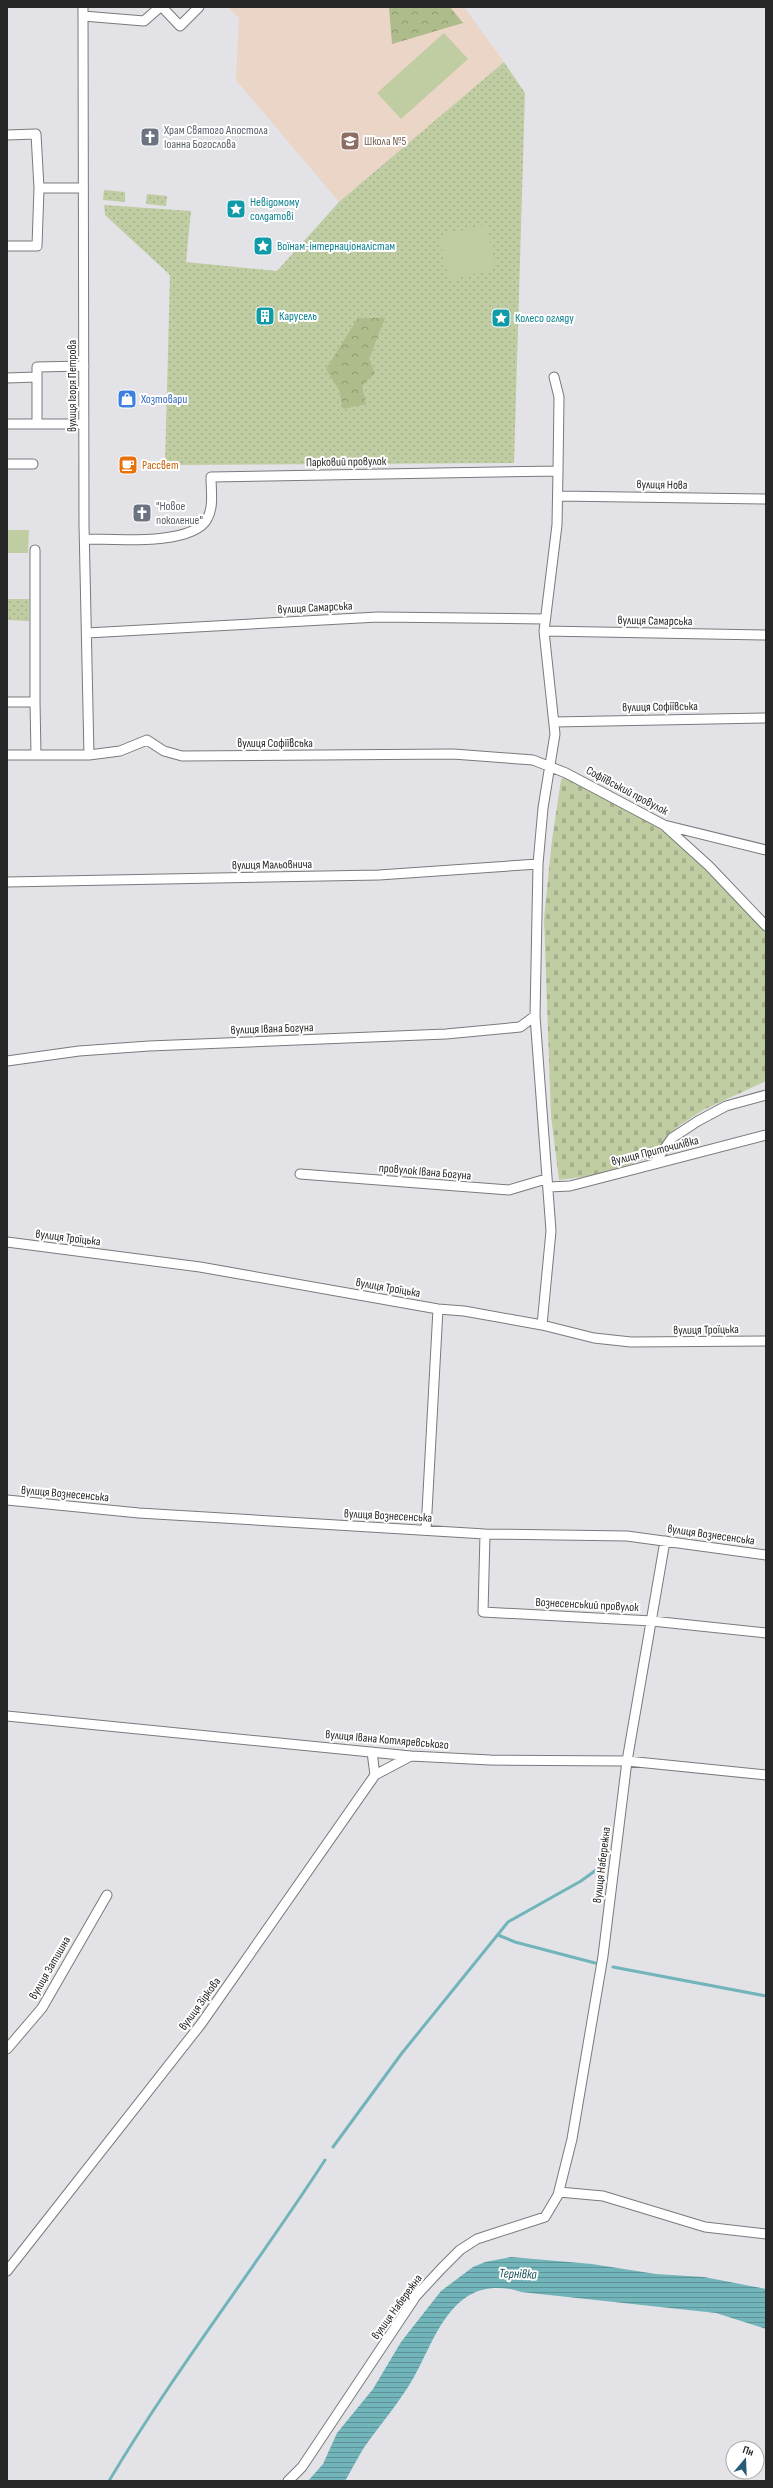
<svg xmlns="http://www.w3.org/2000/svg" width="773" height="2488" viewBox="0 0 773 2488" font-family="'Sofia Sans Condensed',sans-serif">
<defs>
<pattern id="green-dots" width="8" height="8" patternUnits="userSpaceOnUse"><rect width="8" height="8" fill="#c0cca1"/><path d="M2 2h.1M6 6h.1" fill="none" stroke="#a5af8b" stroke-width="1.8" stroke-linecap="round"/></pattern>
<pattern id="forest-crowns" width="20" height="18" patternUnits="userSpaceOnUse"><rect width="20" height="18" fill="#aebc8b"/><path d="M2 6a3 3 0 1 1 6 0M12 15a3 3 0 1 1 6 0" fill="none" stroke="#8e9972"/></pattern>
<pattern id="cemetery-stones" width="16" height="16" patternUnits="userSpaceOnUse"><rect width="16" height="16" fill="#c0cca1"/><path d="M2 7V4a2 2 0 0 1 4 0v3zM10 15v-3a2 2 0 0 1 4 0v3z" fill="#a5af8b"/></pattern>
<pattern id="water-rules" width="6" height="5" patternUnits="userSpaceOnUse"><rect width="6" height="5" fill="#71b4ba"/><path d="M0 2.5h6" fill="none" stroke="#5d9297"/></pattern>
</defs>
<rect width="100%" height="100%" fill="#e3e3e7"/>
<path fill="#ead5c7" d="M228,7H464L504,62L339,202L236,80L239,18Z"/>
<path fill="url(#green-dots)" d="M504,62L525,93L514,463L165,465L170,275L105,215L104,205L191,211L186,262L277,271L339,202Z
M104,190L125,192V202L103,200Z
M147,194L167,196L166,206L146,204Z
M7,599H29V621L7,620Z"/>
<path fill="url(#forest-crowns)" d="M389,7H450L463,23L392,44Z
M358,318H385L369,359L375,373L362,386L366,404L343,409L339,390L326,369Z"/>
<path fill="url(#cemetery-stones)" d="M569,771L668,823L766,927V1081L703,1110L677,1127L653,1157L596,1175L559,1180L551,1116L544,919L552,840L561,780Z"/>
<path fill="#c0cca1" d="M444,33L468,59L401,119L377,93Z
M486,225L496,268L449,280L439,236Z
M7,530H29L28,553H7Z"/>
<path fill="url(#water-rules)" d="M511,2257L592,2264L656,2274L704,2277L766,2289V2329L716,2313L521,2292C505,2286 483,2286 468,2296C441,2313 429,2350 414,2377C401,2400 384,2420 368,2442C359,2454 353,2468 345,2481H308L323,2464L337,2433L373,2389L401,2342L441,2291L473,2267L485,2262Z"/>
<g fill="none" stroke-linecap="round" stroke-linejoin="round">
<path stroke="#71b4ba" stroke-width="3" d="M498,1935L515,1942L595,1963
M613,1967L766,1996
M333,2147L402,2053L508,1922L581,1881L603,1865
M109,2481C175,2370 255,2268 325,2160"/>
<g stroke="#797a7d" stroke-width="11">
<path id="minor" d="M83,7L84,525L89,755
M162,7L180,26L199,7
M83,16L144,21L160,7
M7,135L36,134L39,188
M7,246H37L39,188H83
M7,378L37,377
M7,424H84
M37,424V367L84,366
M7,464H33
M558,496L766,499
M86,539C114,539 192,546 207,519C214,507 211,491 211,477L558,471L559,397L554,377
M544,631L766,635
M87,633L378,617L545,619
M7,702H35V550
M35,702L36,755
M554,722L766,718
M7,755H89L120,751L147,740L164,751L182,756L453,754L533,760L566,773L664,825L766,850
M666,827L709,866L766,926
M7,882L379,875L538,864
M7,1061L79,1051L149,1046L446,1034L520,1027L535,1016
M655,1162L672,1138L698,1121L726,1106L766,1095
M300,1174L509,1190L546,1179
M549,1187L570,1186L766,1135
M7,1242L200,1267L438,1309L464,1311L542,1325L594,1338L631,1342L766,1341
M542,1325L551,1231L535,1016L538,864L543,808L555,734L544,631L557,525L558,471
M7,1500L139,1513L485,1534L627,1536L766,1555
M426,1530L438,1309
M485,1534L483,1612L652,1621L766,1633
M7,1716L411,1756L490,1760L627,1761L766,1775
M372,1752L375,1775
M7,2049L42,2008L107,1895
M559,2192L603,2196L705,2227L766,2234
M7,2271L201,2024L375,1775L409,1757
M288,2481L302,2467L416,2296L441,2269L460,2250L477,2239L545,2217L558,2195L572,2139L603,1956L627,1761L665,1541"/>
</g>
<use href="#minor" stroke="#fff" stroke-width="9"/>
</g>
<defs>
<g id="church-square" transform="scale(1)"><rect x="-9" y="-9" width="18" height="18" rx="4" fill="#6b7280" stroke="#fff"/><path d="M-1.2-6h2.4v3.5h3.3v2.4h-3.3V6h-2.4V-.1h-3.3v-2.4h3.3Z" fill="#fff"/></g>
<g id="school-square" transform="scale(1)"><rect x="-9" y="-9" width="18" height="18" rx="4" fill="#8d6e63" stroke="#fff"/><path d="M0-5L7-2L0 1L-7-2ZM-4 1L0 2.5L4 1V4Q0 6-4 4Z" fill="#fff"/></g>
<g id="sight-square" transform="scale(1)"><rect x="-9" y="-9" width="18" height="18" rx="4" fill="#0f9aa8" stroke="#fff"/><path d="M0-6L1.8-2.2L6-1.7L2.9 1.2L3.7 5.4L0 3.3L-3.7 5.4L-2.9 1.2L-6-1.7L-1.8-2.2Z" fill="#fff"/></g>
<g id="building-square" transform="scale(1)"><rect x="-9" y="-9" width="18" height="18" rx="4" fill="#0f9aa8" stroke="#fff"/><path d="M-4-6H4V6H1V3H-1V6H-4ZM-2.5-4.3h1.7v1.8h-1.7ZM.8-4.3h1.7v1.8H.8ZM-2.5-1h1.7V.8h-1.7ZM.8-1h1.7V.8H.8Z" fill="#fff"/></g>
<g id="shop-square" transform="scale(1)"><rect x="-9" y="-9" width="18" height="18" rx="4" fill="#3f7fe0" stroke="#fff"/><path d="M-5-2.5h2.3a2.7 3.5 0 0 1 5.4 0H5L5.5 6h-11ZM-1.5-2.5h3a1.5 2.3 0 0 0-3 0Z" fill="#fff"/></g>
<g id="cafe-square" transform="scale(1)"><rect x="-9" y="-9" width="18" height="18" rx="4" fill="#e8710a" stroke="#fff"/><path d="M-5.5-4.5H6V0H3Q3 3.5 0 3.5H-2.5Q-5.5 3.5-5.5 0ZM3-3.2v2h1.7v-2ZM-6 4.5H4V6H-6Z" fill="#fff"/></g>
</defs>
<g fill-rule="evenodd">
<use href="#church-square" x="150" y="137"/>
<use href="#school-square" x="350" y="141"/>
<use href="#sight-square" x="236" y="209"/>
<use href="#sight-square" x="263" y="246"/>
<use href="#building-square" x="265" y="316"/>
<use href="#sight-square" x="501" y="318"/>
<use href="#shop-square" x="127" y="399"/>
<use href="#cafe-square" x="128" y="465"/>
<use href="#church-square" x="142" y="513"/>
</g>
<g text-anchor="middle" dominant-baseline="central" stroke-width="4" stroke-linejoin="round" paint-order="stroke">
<g font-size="12" fill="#5b616d" stroke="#fff" text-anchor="start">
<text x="164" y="130">Храм Святого Апостола<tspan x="164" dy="14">Іоанна Богослова</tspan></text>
<text x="156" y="506">"Новое<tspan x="156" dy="14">поколение"</tspan></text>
</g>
<g font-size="12" fill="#785e54" stroke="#fff" text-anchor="start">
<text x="364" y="141">Школа №5</text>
</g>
<g font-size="12" fill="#0d838f" stroke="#fff" text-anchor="start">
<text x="250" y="202">Невідомому<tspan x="250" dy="14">солдатові</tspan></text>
<text x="277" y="246">Воїнам-інтернаціоналістам</text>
<text x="279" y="316">Карусель</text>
<text x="515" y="318">Колесо огляду</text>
</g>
<g font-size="12" fill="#272728" stroke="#fff">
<text transform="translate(72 386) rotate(-90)">вулиця Ігоря Петрова</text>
<text transform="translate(346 462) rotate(-1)">Парковий провулок</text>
<text transform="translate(662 485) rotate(1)">вулиця Нова</text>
<text transform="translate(315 608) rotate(-3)">вулиця Самарська</text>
<text transform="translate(655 621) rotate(1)">вулиця Самарська</text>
<text transform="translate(660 707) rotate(-1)">вулиця Софіївська</text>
<text x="275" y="743">вулиця Софіївська</text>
<text transform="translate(627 791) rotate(28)">Софіївський провулок</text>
<text transform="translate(272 865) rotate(-1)">вулиця Мальовнича</text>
<text transform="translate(272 1029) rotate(-2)">вулиця Івана Богуна</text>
<text transform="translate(655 1151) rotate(-14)">вулиця Приточилівка</text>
<text transform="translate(425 1172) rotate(5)">провулок Івана Богуна</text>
<text transform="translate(68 1238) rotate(7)">вулиця Троїцька</text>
<text transform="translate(388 1288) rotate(10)">вулиця Троїцька</text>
<text transform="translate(706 1330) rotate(-1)">вулиця Троїцька</text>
<text transform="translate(65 1494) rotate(5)">вулиця Вознесенська</text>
<text transform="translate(388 1516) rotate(3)">вулиця Вознесенська</text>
<text transform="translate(711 1535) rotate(8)">вулиця Вознесенська</text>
<text transform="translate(587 1605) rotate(3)">Вознесенський провулок</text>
<text transform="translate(387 1740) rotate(5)">вулиця Івана Котляревського</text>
<text transform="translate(602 1865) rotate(-83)">вулиця Набережна</text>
<text transform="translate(50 1968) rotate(-60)">вулиця Затишна</text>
<text transform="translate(200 2004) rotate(-54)">вулиця Зіркова</text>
<text transform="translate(397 2307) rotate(-54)">вулиця Набережна</text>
</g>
<g font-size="12" fill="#366cbe" stroke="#fff" text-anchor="start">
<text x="141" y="399">Хозтовари</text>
</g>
<g font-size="12" fill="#c56008" stroke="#fff" text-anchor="start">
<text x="142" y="465">Рассвет</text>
</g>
<g font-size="13" font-style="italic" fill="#195358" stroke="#fff">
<text transform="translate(518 2274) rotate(2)">Тернівка</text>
</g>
</g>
<rect width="773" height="2488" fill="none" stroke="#272728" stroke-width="16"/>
<g transform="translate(745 2460) rotate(19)"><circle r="19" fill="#ffffff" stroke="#a9a9a9"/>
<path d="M0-3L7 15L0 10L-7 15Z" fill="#275b78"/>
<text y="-6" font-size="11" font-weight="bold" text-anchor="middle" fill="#272728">Пн</text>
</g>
</svg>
